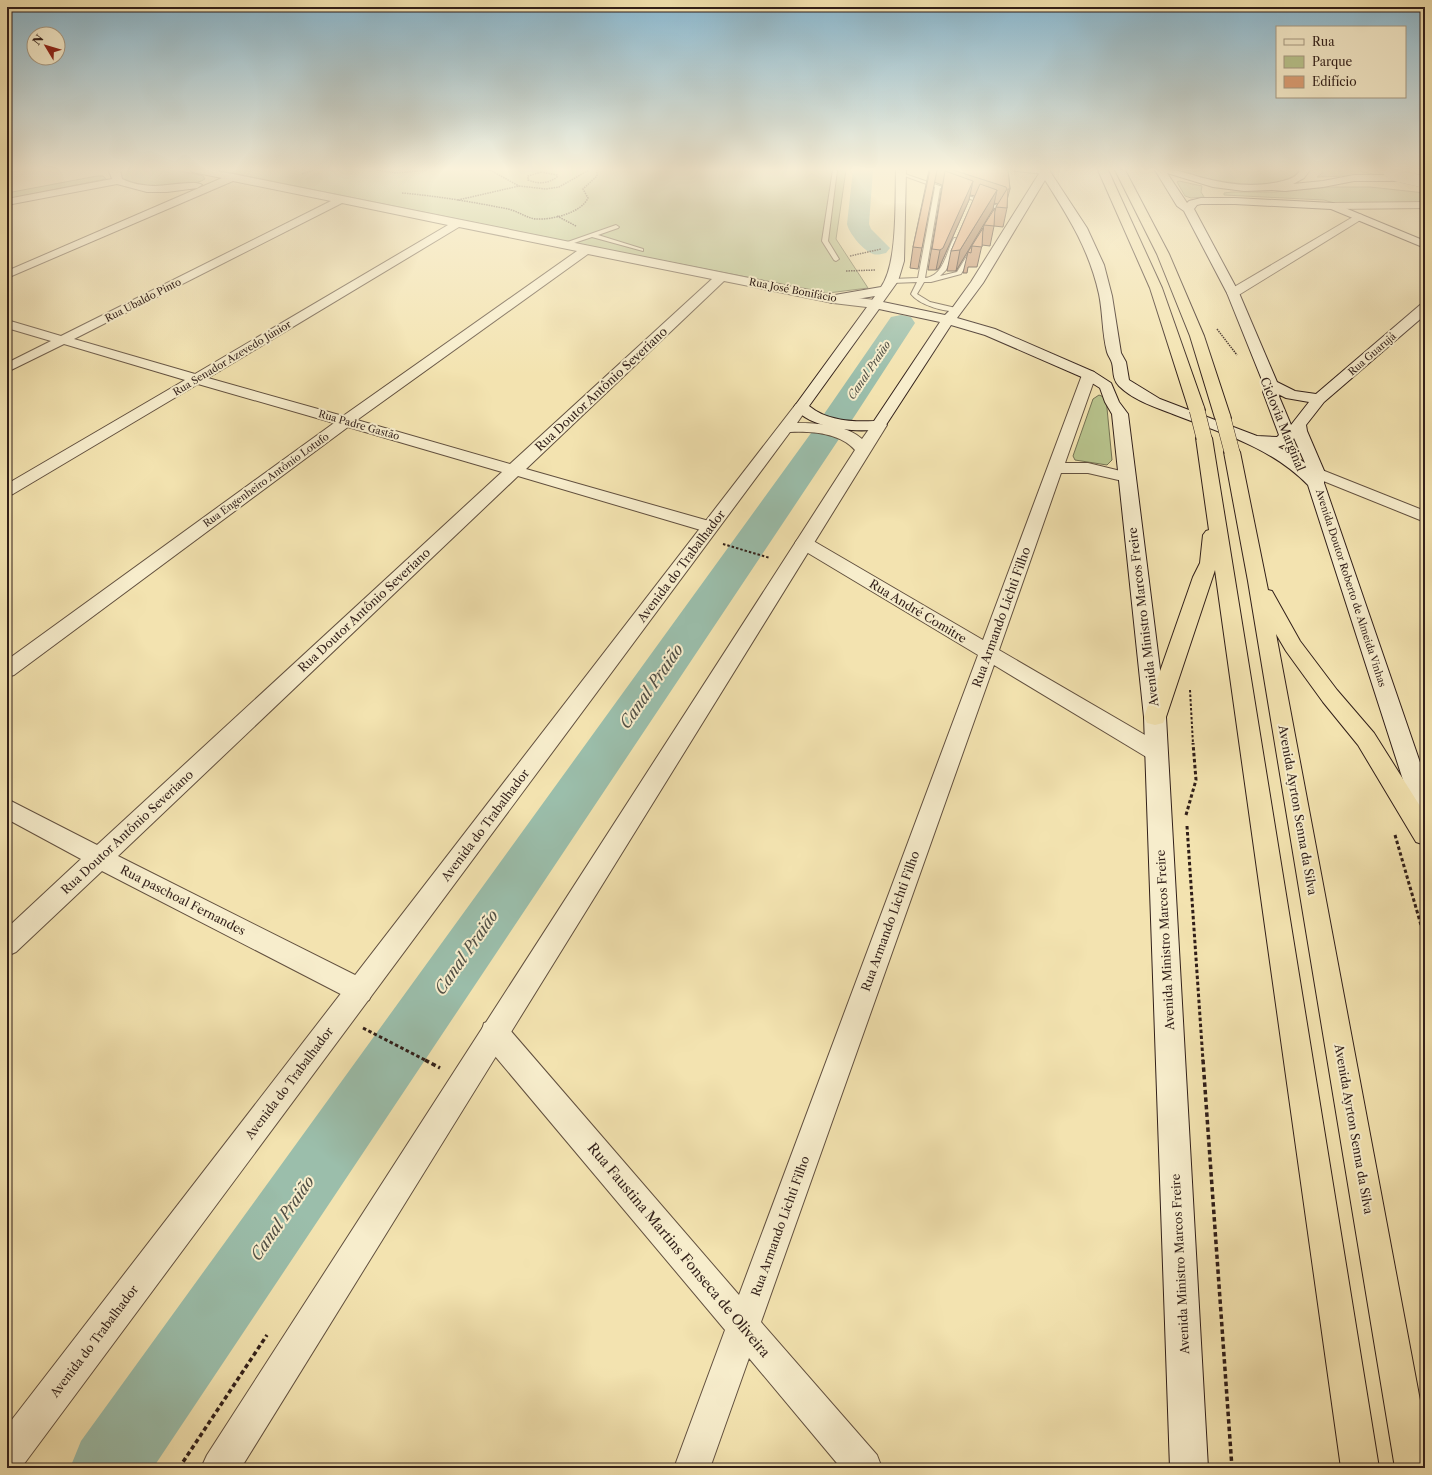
<svg xmlns="http://www.w3.org/2000/svg" width="1432" height="1475" viewBox="0 0 1432 1475" font-family="'Libre Caslon Text',serif">
<rect width="100%" height="100%" fill="#f3e3b0"/>
<filter id="stains"><feTurbulence type="fractalNoise" baseFrequency=".005" numOctaves="4"/><feColorMatrix values="0 0 0 0 .2 0 0 0 0 .09 0 0 0 0 .02 0 0 0 .5 -.17"/></filter>
<radialGradient id="worn" r=".72"><stop offset=".6" stop-color="#630" stop-opacity="0"/><stop offset="1" stop-color="#630" stop-opacity=".3"/></radialGradient>
<path fill="#b8c48d" stroke="#747253" d="M121,170H175L200,175L203,176L205,179C190,189 131,192 120,176Z
M217,170H846L836,239L868,288L828,293L619,252Z
M1179,170H1298L1299,171C1279,195 1205,181 1179,170Z
M1323,170H1355L1377,175L1317,177L1321,174Z
M97,176H103L106,179L7,199V193Z
M1179,181L1202,186L1201,192L1204,197L1191,198L1185,196L1177,182Z
M1331,187H1370L1425,193V203L1337,204L1324,200L1224,195V193L1232,192H1274Z
M1099,395L1106,398L1112,460L1107,465L1075,460L1073,456L1093,399Z"/>
<g fill="none" stroke-linecap="round" stroke-linejoin="round">
<path fill="#9bbeab" fill-rule="evenodd" d="M853,170H873L869,224L871,229L890,248L886,253C881,254 876,256 871,253C862,249 849,233 847,224Z
M901,315L911,317L915,323L854,417L849,424L838,426L827,424L822,417L891,317Z
M825,426L836,429L841,436L153,1468H70L81,1441L814,429Z"/>
<g stroke="#62503f" stroke-width="2">
<path id="service" d="M833,170H837L828,241L839,259L836,261L834,260L822,241Z
M1013,170H1045L1048,172L1045,174L1015,171Z
M899,172L1001,207L994,219H990L995,208L940,188L925,278C944,276 946,252 954,238L959,239L946,270L940,276L957,272L970,251L975,252L961,274L931,282H924L917,294L930,302L960,309V311C946,313 919,305 911,294L917,282L892,283L889,281L892,279L918,278L935,187L899,174Z
M616,225L619,227L618,228L598,235L643,249V251L592,237L562,247L559,245Z"/>
</g>
<g stroke="#62503f" stroke-width="2">
<path id="minor" d="M110,170H120L122,179C133,184 144,186 156,186C165,186 197,180 202,185L197,188L167,192H147L117,184L7,205V199L112,179L109,171Z
M190,170H207L233,174L833,295L875,300L879,301L881,304L879,307L875,308L833,303L724,281L526,469L716,523L718,527L716,531L710,532L704,531L518,476L118,856L369,982L373,991L369,1000L360,1004L102,871L16,952L7,956V928L81,859L7,819V799L97,845L502,472L348,427L14,675L7,677V660L334,423L198,384L13,494L7,496V484L185,380L64,344L7,372V363L51,341L7,328V320L61,336L331,201L233,181L7,278V271L222,178L192,172ZM342,203L448,225L195,374L74,339ZM459,227L577,251L343,416L208,378ZM588,254L712,279L510,464L357,420Z
M1425,202V208L1333,209L1328,206L1333,203Z
M1358,214L1362,215L1363,217L1362,219L1237,296H1229L1227,293L1229,290Z
M1089,371L1094,372L1096,375L1065,463H1088L1133,474L1135,477L1133,480L1127,482L1088,473H1061L999,650L1164,746L1167,752L1164,758L1156,760L1148,758L994,665L761,1322L877,1455L882,1468H841L749,1358L710,1468H674L725,1330L484,1043L481,1033L484,1023L494,1020L504,1023L739,1295L978,655L798,547L795,543L798,539L804,538L810,539L983,640L1082,375L1084,372Z
M1317,468L1425,511V522L1311,476L1309,473L1311,470Z"/>
</g>
<g stroke="#62503f" stroke-width="2">
<path id="tertiary" d="M801,403L806,404L808,407L797,423C817,423 847,425 862,439L874,422L879,420L884,422L887,425L241,1468H201L207,1455L855,450C840,433 812,431 790,432L21,1468H7V1426L796,404Z"/>
</g>
<g stroke="#311f19" stroke-width="2">
<path id="secondary" d="M896,170H906L904,261L898,281L883,302L945,315L953,307L971,282L1040,172L1039,170H1049L1087,228L1104,265L1112,296L1121,353L1126,362L1129,380L1160,399L1257,436L1277,437L1279,435L1263,392L1264,385L1227,293L1184,211L1177,206L1155,170C1173,168 1186,173 1203,178C1229,185 1256,188 1283,181C1290,179 1297,177 1300,170H1310L1304,178L1293,184L1323,181L1354,175H1425V181H1354L1323,187L1285,191L1272,190L1244,191L1213,187L1167,173L1187,203L1189,201L1201,198H1235L1333,203L1425,241V248L1331,209L1235,204H1201L1197,205L1194,209L1239,293L1277,382L1295,391L1316,394L1420,305L1425,304V315L1324,402L1306,425L1307,431L1325,473L1324,483L1425,777V821L1417,818L1413,811L1308,485C1272,448 1224,434 1178,416C1158,408 1134,401 1119,386C1112,379 1114,370 1112,363C1111,359 1108,356 1107,352C1102,333 1103,313 1099,294C1089,249 1069,218 1045,180L983,283L957,318L995,329L1094,372L1111,383L1119,402L1128,414L1166,717L1208,1468H1170L1144,717L1112,414L1105,402L1100,388L1084,378L985,335L951,325L884,428C860,434 809,429 794,407L875,296L833,303L829,302L827,299L829,296L881,287C898,264 895,200 896,170ZM879,309L940,322L874,421C852,422 827,421 809,406ZM1278,394L1286,398L1309,402L1291,425ZM1294,438L1305,463L1292,454L1278,447L1292,442Z"/>
</g>
<g stroke="#311f19" stroke-width="2">
<path id="motorway" d="M1098,170H1108L1162,288L1205,410L1202,413L1197,415L1192,413L1189,410L1150,288Z
M1115,170H1125L1169,254L1204,336L1231,418L1228,421L1223,423L1218,421L1215,418L1190,336L1157,254Z
M1204,433L1210,435L1212,438L1379,1468H1341L1215,570L1166,717L1163,723L1155,725L1147,723L1144,717L1193,577L1200,563L1203,535L1206,531L1209,530L1196,438L1198,435Z
M1232,447L1238,449L1240,452L1268,590L1272,591L1300,641L1337,690L1374,733L1425,814V845L1416,842L1358,745L1323,702L1286,651L1276,634L1425,1427V1468H1395L1248,581L1224,452L1226,449Z"/>
</g>
<path stroke="#311f19" stroke-width="1.5" stroke-dasharray="1.5 1" stroke-linecap="butt" d="M377,170L396,173L426,170
M463,170H493
M490,170L519,186
M541,172L557,175V177C548,184 538,184 528,180V176Z
M302,174L313,170
M402,193C437,196 473,202 508,209C518,211 526,218 536,219C552,220 581,213 588,198L583,189L597,176V170
M458,200L519,186L546,189L559,187L589,170
M557,216L576,226
M850,256L881,249
M846,271L875,270
M1217,329L1237,355"/>
<path stroke="#311f19" stroke-width="2" stroke-dasharray="2.5 2" stroke-linecap="butt" d="M723,544L770,558
M1190,690L1193,744"/>
<path stroke="#311f19" stroke-width="3" stroke-dasharray="3.5 2.5" stroke-linecap="butt" d="M1186,815L1196,780L1193,743
M1187,826L1203,1061
M1395,835L1425,939
M363,1028L427,1061"/>
<path stroke="#311f19" stroke-width="3.5" stroke-dasharray="4.5 3" stroke-linecap="butt" d="M425,1060L440,1068
M1203,1060L1232,1468
M179,1468L267,1335"/>
<use href="#service" fill="#f7edcc" fill-rule="evenodd"/>
<use href="#minor" fill="#f7edcc" fill-rule="evenodd"/>
<use href="#tertiary" fill="#f7edcc" fill-rule="evenodd"/>
<use href="#secondary" fill="#f7edcc" fill-rule="evenodd"/>
<use href="#motorway" fill="#f3e3b0" fill-rule="evenodd"/>
<g stroke="#311f19" stroke-width="12" stroke-linecap="butt">
<path id="secondary-bridge" d="M1390,174L1420,181"/>
</g>
<g stroke="#311f19" stroke-width="16" stroke-linecap="butt">
<path id="motorway-bridge" d="M1197,410L1204,438
M1223,418L1232,452"/>
</g>
<use href="#secondary-bridge" stroke="#f7edcc" stroke-width="12"/>
<use href="#motorway-bridge" stroke="#f3e3b0" stroke-width="15"/>
</g>
<path fill="#bd8965" stroke="#311f19" d="M929,170H1008L1010,189L1007,200V208L1003,227L994,226L990,246L982,245L977,267H968L967,273H963L968,252L983,228L982,234L984,225L995,211L996,207L998,204L994,203L993,209L956,271H947L951,251L975,196L970,195L969,200L939,268L936,270H928L942,185L934,182L918,269L910,268L913,247Z"/>
<path fill="#9a6f52" stroke="#311f19" d="M973,181L969,200L939,268L936,270L940,250Z
M997,190L993,209L956,271L960,250Z"/>
<path fill="#dc9f75" stroke="#311f19" d="M930,170H937L922,248L913,247Z
M953,170H1008L1010,189H1008L1007,208L996,207L1007,189L1006,187Z
M945,171L973,181L943,248L940,250L932,249Z
M980,184L997,190L960,250L951,251Z
M995,208L994,226L984,225Z
M983,228L982,247L972,246L971,253L968,252Z"/>
<linearGradient id="sky" x2="0" y2="1"><stop stop-color="#89b8d0"/><stop offset="0.45" stop-color="#faf2db"/><stop offset="1" stop-color="#faf2db" stop-opacity="0"/></linearGradient>
<rect width="1432" height="376" fill="url(#sky)"/>
<g text-anchor="middle" dominant-baseline="central" stroke-width="4" stroke-linejoin="round" paint-order="stroke">
<g font-size="10" fill="#311f19" stroke="#f7edcc">
<text transform="translate(793 290) rotate(11)">Rua José Bonifácio</text>
<text transform="translate(143 300) rotate(-27)">Rua Ubaldo Pinto</text>
<text transform="translate(1372 354) rotate(-41)">Rua Guarujá</text>
<text transform="translate(232 358) rotate(-31)">Rua Senador Azevedo Júnior</text>
<text transform="translate(359 425) rotate(16)">Rua Padre Gastão</text>
<text transform="translate(266 480) rotate(-36)">Rua Engenheiro Antônio Lotufo</text>
<text transform="translate(1351 588) rotate(72)">Avenida Doutor Roberto de Almeida Vinhas</text>
</g>
<g font-size="11" font-style="italic" fill="#514f45" stroke="#f7edcc">
<text transform="translate(869 370) rotate(-56)">Canal Praião</text>
</g>
<g font-size="12" fill="#311f19" stroke="#f7edcc">
<text transform="translate(601 389) rotate(-43)">Rua Doutor Antônio Severiano</text>
<text transform="translate(1283 424) rotate(68)">Ciclovia Marginal</text>
<text transform="translate(681 566) rotate(-53)">Avenida do Trabalhador</text>
<text transform="translate(364 610) rotate(-43)">Rua Doutor Antônio Severiano</text>
<text transform="translate(918 611) rotate(31)">Rua André Comitre</text>
<text transform="translate(1001 617) rotate(-70)">Rua Armando Lichti Filho</text>
<text transform="translate(1143 617) rotate(-97)">Avenida Ministro Marcos Freire</text>
<text transform="translate(1298 810) rotate(80)">Avenida Ayrton Senna da Silva</text>
<text transform="translate(485 825) rotate(-53)">Avenida do Trabalhador</text>
<text transform="translate(127 832) rotate(-43)">Rua Doutor Antônio Severiano</text>
<text transform="translate(183 900) rotate(27)">Rua paschoal Fernandes</text>
<text transform="translate(890 921) rotate(-70)">Rua Armando Lichti Filho</text>
<text transform="translate(1165 940) rotate(-93)">Avenida Ministro Marcos Freire</text>
<text transform="translate(289 1083) rotate(-53)">Avenida do Trabalhador</text>
<text transform="translate(1354 1129) rotate(80)">Avenida Ayrton Senna da Silva</text>
<text transform="translate(780 1226) rotate(-70)">Rua Armando Lichti Filho</text>
<text transform="translate(1180 1264) rotate(-93)">Avenida Ministro Marcos Freire</text>
<text transform="translate(94 1341) rotate(-53)">Avenida do Trabalhador</text>
</g>
<g font-size="14" fill="#311f19" stroke="#f7edcc">
<text transform="translate(679 1250) rotate(50)">Rua Faustina Martins Fonseca de Oliveira</text>
</g>
<g font-size="16" font-style="italic" fill="#514f45" stroke="#f7edcc">
<text transform="translate(651 686) rotate(-55)">Canal Praião</text>
<text transform="translate(466 952) rotate(-55)">Canal Praião</text>
<text transform="translate(282 1218) rotate(-55)">Canal Praião</text>
</g>
</g>
<rect width="1432" height="1475" fill="none" stroke="#f3e3b0" stroke-width="24"/>
<rect x="8" y="8" width="1416" height="1459" fill="none" stroke="#311f19" stroke-width="2"/>
<rect x="12" y="12" width="1408" height="1451" fill="none" stroke="#311f19"/>
<rect x="1276" y="26" width="130" height="72" fill="#f7edcc" stroke="#a89b84"/>
<rect x="1284" y="39" width="20" height="6" fill="#f7edcc" stroke="#a89b84"/>
<text x="1312" y="46" font-size="12" fill="#311f19">Rua</text>
<rect x="1284" y="56" width="20" height="12" fill="#b8c48d" stroke="#a89b84"/>
<text x="1312" y="66" font-size="12" fill="#311f19">Parque</text>
<rect x="1284" y="76" width="20" height="12" fill="#dc9f75" stroke="#a89b84"/>
<text x="1312" y="86" font-size="12" fill="#311f19">Edifício</text>
<g transform="translate(46 46) rotate(308)"><circle r="19" fill="#f7edcc" stroke="#a89b84"/>
<path d="M0-3L7 15L0 10L-7 15Z" fill="#8f2418"/>
<text y="-6" font-size="11" font-weight="bold" text-anchor="middle" fill="#311f19">N</text>
</g>
<rect width="100%" height="100%" filter="url(#stains)"/>
<rect width="100%" height="100%" fill="url(#worn)"/>
</svg>
